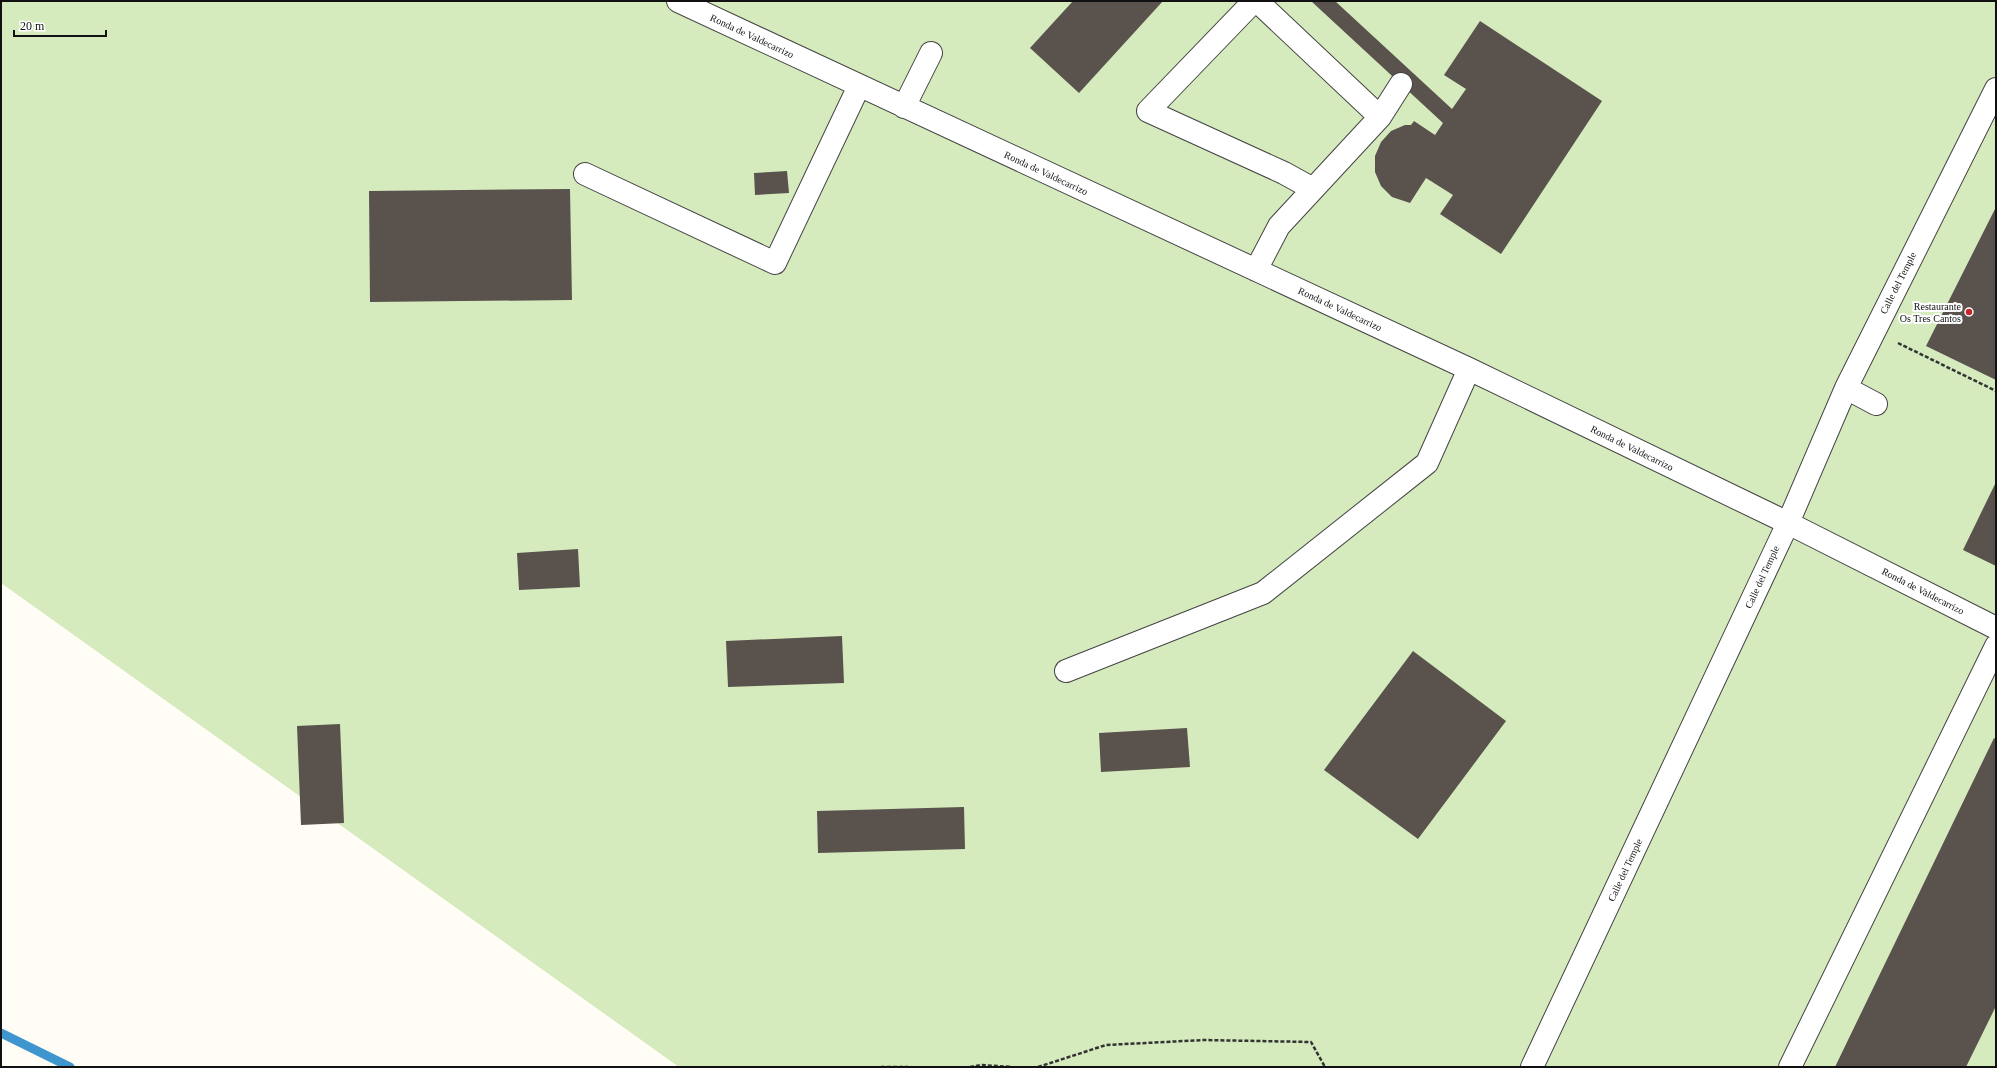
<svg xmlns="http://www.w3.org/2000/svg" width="1997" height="1068" viewBox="0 0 1997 1068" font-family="Georgia,serif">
<rect width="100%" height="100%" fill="#fffdf5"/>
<path fill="#d5ebbd" d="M1,1H1996V1067H679L1,583Z"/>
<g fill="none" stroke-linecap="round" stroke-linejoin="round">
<path stroke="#3f96cf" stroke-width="9" d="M1,1033L70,1067"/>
</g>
<path fill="#5a524d" d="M1073,1H1163L1079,93L1030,48Z
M1311,1H1335L1452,109L1466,89L1444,75L1480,21L1602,101L1501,254L1440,214L1453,195L1426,178L1410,203L1392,197L1381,186L1375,172V156L1381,142L1391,131L1405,125H1411L1414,121L1435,135L1443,123Z
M787,171L789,193L755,195L754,173Z
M570,189L572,300L370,302L369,191Z
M1996,207V380L1926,346Z
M1996,482V566L1963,550Z
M578,549L580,587L519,590L517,553Z
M842,636L844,683L728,687L726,641Z
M1413,651L1506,721L1418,839L1324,770Z
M340,724L344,823L301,825L297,726Z
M1187,728L1190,767L1101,772L1099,733Z
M1994,738L1996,739V1006L1966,1067H1835Z
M964,807L965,849L818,853L817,811Z"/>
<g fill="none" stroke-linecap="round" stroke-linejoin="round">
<g stroke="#444" stroke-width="24">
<path id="minor" d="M678,1L1469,369L1788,523L1996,628
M1254,1L1148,111L1284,173L1313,189
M1257,1L1380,117
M904,107L931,53
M585,174L775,263L859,86
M1256,270L1279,226L1380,117L1401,84
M1846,388L1876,404
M1066,671L1263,593L1427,463L1469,369
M1532,1067L1788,523L1846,388L1996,89
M1790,1067L1996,646"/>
</g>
<path stroke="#333" stroke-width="2.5" stroke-dasharray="4 2" stroke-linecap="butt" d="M1898,343L1996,391
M881,1067H908
M970,1067L982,1065L1012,1067
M1038,1067L1106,1045L1204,1040L1311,1042L1325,1067"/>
<use href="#minor" stroke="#fff" stroke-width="22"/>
</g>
<circle fill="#c4262e" stroke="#fff" stroke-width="1.5" cx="1969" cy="312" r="4"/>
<g text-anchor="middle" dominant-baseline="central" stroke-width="4" stroke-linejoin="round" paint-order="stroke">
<g font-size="10" fill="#111" stroke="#fff">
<text transform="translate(752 36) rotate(25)">Ronda de Valdecarrizo</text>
<text transform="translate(1046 173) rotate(25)">Ronda de Valdecarrizo</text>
<text transform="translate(1898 283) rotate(-63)">Calle del Temple</text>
<text transform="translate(1340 309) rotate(25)">Ronda de Valdecarrizo</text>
<text transform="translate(1632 448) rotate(26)">Ronda de Valdecarrizo</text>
<text transform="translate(1762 577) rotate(-65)">Calle del Temple</text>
<text transform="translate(1923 591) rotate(27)">Ronda de Valdecarrizo</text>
<text transform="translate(1625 870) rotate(-65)">Calle del Temple</text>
</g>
<g font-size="10" fill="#111" stroke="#fff" text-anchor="end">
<text x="1961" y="306">Restaurante<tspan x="1961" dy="12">Os Tres Cantos</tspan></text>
</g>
</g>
<rect width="1997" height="1068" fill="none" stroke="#111111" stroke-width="4"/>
<path d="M14 30v6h92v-6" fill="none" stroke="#111111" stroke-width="2"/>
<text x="20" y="30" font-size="12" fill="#111111" stroke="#ffffff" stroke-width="3" paint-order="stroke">20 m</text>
</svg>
